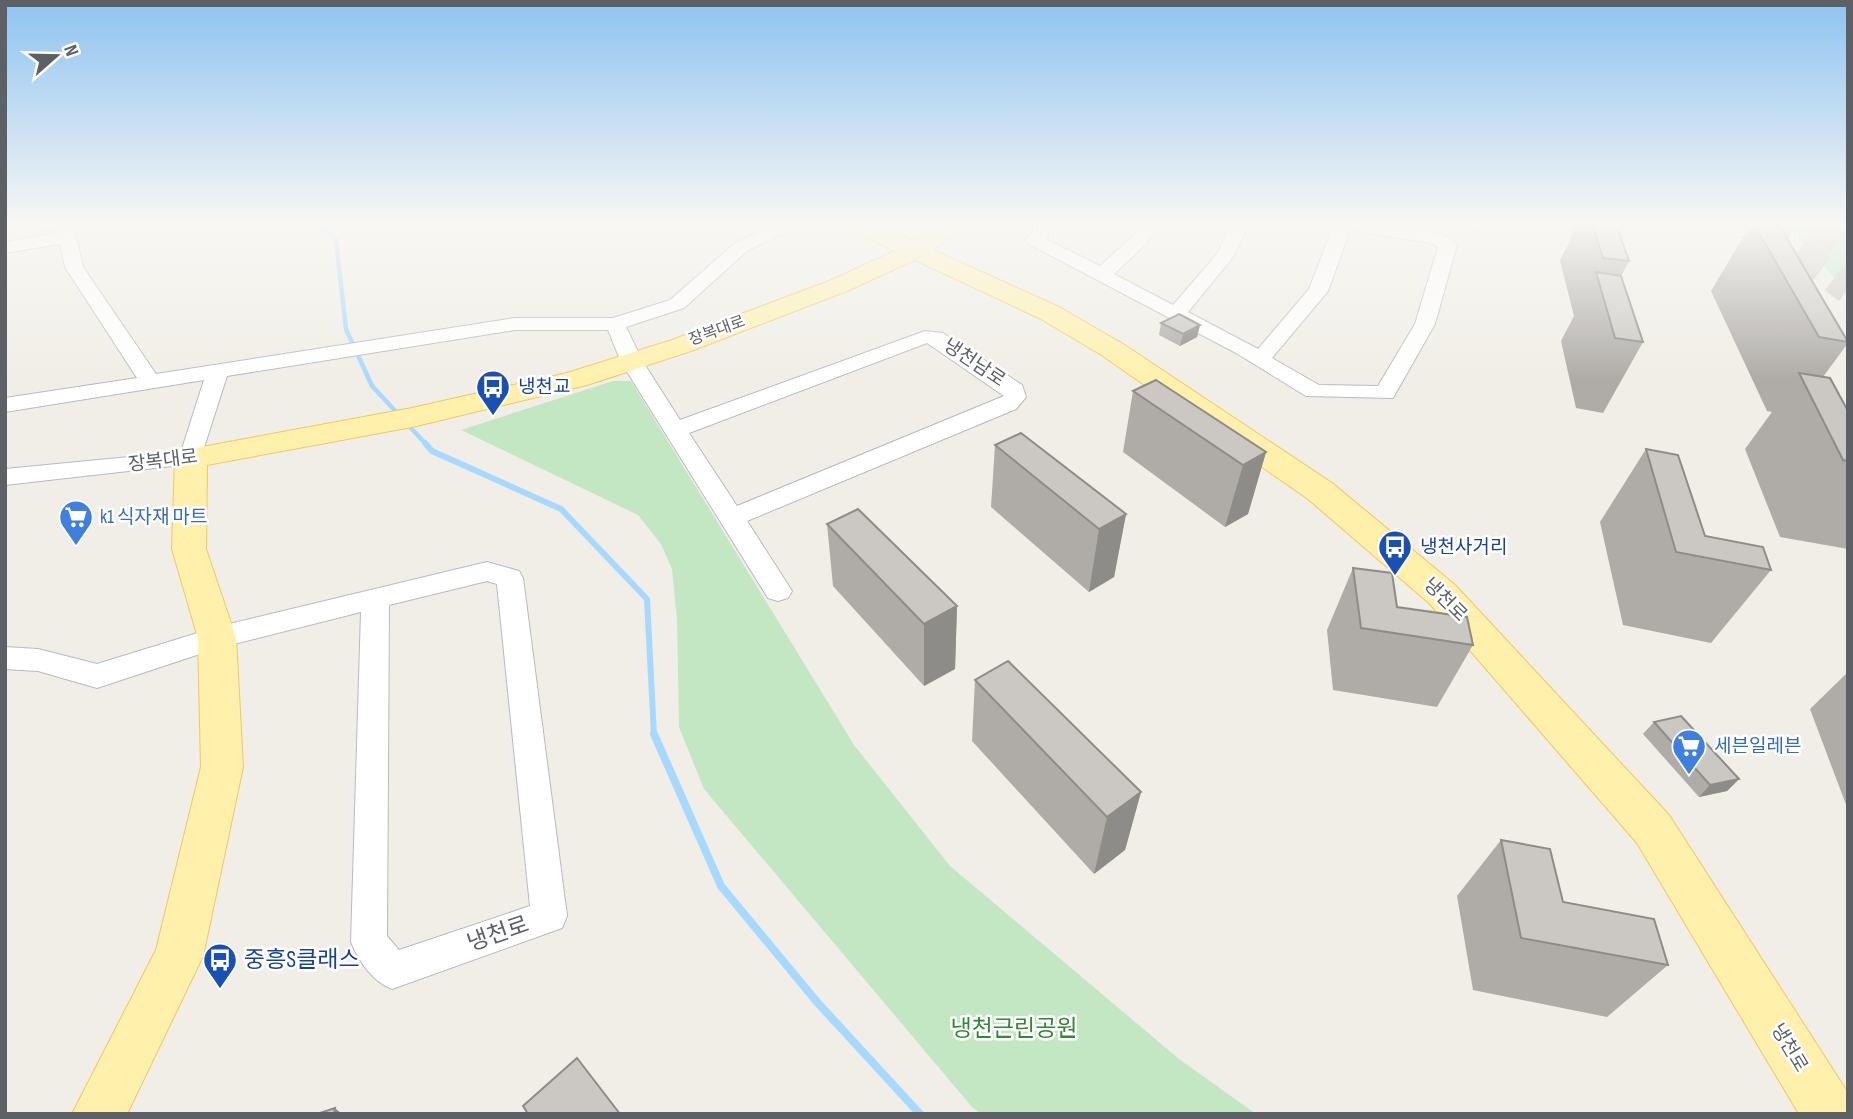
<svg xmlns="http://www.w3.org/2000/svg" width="1853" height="1119" viewBox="0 0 1853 1119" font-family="'Sofia Sans Condensed','Noto Sans KR',sans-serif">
<rect width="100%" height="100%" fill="#f0eee6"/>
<path fill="#c3e7c3" d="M1788,224H1848V294L1795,233Z
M613,381H631L854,745L950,866L1179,1059L1256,1114H981L972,1107L704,789L679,727L677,619L672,569L661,544L638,515L461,430Z"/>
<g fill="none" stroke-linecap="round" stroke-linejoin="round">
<path stroke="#a7d9ff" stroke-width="4.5" d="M319,224L336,240L346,329L372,386L399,415
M406,423L427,445"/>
<path stroke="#a7d9ff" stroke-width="6" d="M425,443L432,451L561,509L647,599L654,736"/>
<path stroke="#a7d9ff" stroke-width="8" d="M654,734L721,886L817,1002L920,1114"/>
<path stroke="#cbcbc6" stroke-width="30" stroke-dasharray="30 15" stroke-linecap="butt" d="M1762,224L1848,289
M1814,224L1848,249"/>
<g stroke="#b8bbbf" stroke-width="2">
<path id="minor" d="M30,224H73L83,267L156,374L515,318H613L670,300L735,243L778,224H801L747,251L684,308L626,327L643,362L680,420L925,331L943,333L1022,385L1026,397L1016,409L747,521L792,591L788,598L778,601L768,598L621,362L608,330H515L227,376L199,463L5,485V469L181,452L204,380L5,412V398L137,378L65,267L60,244L5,253V242L58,233L57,230L39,229ZM927,343L1004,396L737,506L689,433Z
M1040,224H1059L1046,239L1100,266L1132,237L1141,224H1159L1145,245L1114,274L1173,305L1217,254L1231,224H1249L1234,256L1188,312L1258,349L1309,289L1334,224C1363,224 1439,222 1457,245L1435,324L1393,398L1306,396L1236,353L1029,244L1026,240ZM1350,230L1430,243L1438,247L1415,324L1378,386L1319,385L1272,358L1328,291Z
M1464,224H1486L1488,226L1479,231Z
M487,562L519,571L523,578L567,916L562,928L392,989C372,981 359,961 351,942L361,612L218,648L97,688L38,671L5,669V647L38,649L97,664L217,627ZM487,581L497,584L530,906L399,950L387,936L389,605Z"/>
</g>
<g stroke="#f2c85d" stroke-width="2">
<path id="major" d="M843,224H874L913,241L941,224H968L933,250L1059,307L1123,344L1332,483L1455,585L1669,815L1848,1093V1114H1799L1637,843L1429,603L1308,499L1103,356L1041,319L915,260L847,291L691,351L587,385L412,427L207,465L206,549L236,638L243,767L203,956L127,1114H72L156,950L201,767L198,638L172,549L175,458L180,451L412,408L567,373L672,340L829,281L895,251L847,229Z"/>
</g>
<use href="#minor" fill="#fff" fill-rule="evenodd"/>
<use href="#major" fill="#fff1ac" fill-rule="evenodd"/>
</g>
<path fill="#afaca8" d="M1577,224H1616L1629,261L1621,276L1643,342L1603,413L1576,408L1561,341L1574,316L1560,261Z
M1751,224H1772L1848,340V343L1823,377L1848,411V549L1780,537L1745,449L1772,412L1767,411L1711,291Z
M1161,323L1200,325L1197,337L1180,346L1159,335Z
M1133,391L1266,452L1248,514L1225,527L1123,452Z
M995,445L1126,514L1114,577L1089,592L991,507Z
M1646,449L1705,536L1771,570L1711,643L1623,625L1600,522Z
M827,524L957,606L955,669L924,686L833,586Z
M1353,568L1397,607L1473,645L1437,707L1333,690L1327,630Z
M1848,672V810L1810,709Z
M975,680L1141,792L1125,850L1094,874L972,741Z
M1654,722L1739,779L1727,791L1699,797L1643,734Z
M1501,840L1563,902L1668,965L1607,1017L1473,990L1457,896Z"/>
<path fill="#8e8c88" d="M1200,325L1197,337L1180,346L1183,334Z
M1266,452L1248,514L1225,527L1243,465Z
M1126,514L1114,577L1089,592L1099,529Z
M957,606L955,669L924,686V624Z
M1739,779L1727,791L1699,797L1710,785Z
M1141,792L1125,850L1094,874L1107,817Z
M335,1108L342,1114H334Z"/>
<path fill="#cbc8c3" stroke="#8e8c88" stroke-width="2" d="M1592,224H1616L1629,261L1603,258Z
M1754,224L1779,225L1848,342L1819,337Z
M1596,272L1621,276L1643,342L1615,338Z
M1179,314L1200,325L1183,334L1161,323Z
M1799,373L1830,378L1848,411V461L1843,460Z
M1156,380L1266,452L1243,465L1133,391Z
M1021,433L1126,514L1099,529L995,445Z
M1646,449L1678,455L1705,536L1763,547L1771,570L1676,552Z
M858,509L957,606L924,624L827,524Z
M1353,568L1392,573L1397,607L1467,617L1473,645L1361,628Z
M1008,661L1141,792L1107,817L975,680Z
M1681,716L1739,779L1710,785L1654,722Z
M1501,840L1550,849L1563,902L1654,919L1668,965L1521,938Z
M577,1058L620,1114H528L523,1106Z
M335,1108L334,1114H317Z"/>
<linearGradient id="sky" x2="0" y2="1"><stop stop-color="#8ec3f1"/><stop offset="0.59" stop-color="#f8f7f4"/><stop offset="1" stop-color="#f8f7f4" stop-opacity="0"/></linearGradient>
<rect width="1853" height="380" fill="url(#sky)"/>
<defs>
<g id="bus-pin" transform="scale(1.75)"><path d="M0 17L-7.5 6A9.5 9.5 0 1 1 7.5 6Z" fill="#1a4fb4" stroke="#fff"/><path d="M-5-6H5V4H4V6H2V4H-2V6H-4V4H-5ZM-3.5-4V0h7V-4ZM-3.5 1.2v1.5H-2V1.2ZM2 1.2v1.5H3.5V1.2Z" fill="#fff"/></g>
<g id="supermarket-pin" transform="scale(1.75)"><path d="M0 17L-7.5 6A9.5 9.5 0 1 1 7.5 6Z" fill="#3f7fe0" stroke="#fff"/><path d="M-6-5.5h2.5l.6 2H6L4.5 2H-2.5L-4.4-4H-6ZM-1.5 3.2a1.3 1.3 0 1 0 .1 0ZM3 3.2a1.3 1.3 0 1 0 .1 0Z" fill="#fff"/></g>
</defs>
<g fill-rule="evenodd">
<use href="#bus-pin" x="493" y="387"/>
<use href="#supermarket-pin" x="76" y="517"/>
<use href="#bus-pin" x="1395" y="547"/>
<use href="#supermarket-pin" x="1689" y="746"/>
<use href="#bus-pin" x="220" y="960"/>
</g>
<g text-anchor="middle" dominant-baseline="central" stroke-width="5" stroke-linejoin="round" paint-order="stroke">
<g font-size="16" fill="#5d6166" stroke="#fff">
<text transform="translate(717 331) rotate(-20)">장복대로</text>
</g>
<g font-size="19" fill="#5d6166" stroke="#fff">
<text transform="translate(974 363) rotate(34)">냉천남로</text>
<text transform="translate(163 461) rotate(-7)">장복대로</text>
<text transform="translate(1445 600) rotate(45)">냉천로</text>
<text transform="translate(1789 1048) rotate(59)">냉천로</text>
</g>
<g font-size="19" fill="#164399" stroke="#fff" text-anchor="start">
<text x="518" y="387">냉천교</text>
<text x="1420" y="547">냉천사거리</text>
</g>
<g font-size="19" fill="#366cbe" stroke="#fff" text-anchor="start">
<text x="100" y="517">k1 식자재 마트</text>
<text x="1714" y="746">세븐일레븐</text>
</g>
<g font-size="23" fill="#5d6166" stroke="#fff">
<text transform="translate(498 934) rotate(-19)">냉천로</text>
</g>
<g font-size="23" fill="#164399" stroke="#fff" text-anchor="start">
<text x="244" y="960">중흥S클래스</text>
</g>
<g font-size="23" fill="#358639" stroke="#fff">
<text x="1014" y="1029">냉천근린공원</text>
</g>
</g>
<rect width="1853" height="1119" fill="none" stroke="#5d6166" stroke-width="14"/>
<g transform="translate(56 56) rotate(70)" stroke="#ffffff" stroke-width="5" paint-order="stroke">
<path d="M0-5L12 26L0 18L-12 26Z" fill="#5d6166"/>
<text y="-10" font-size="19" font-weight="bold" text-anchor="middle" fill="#5d6166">N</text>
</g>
</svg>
